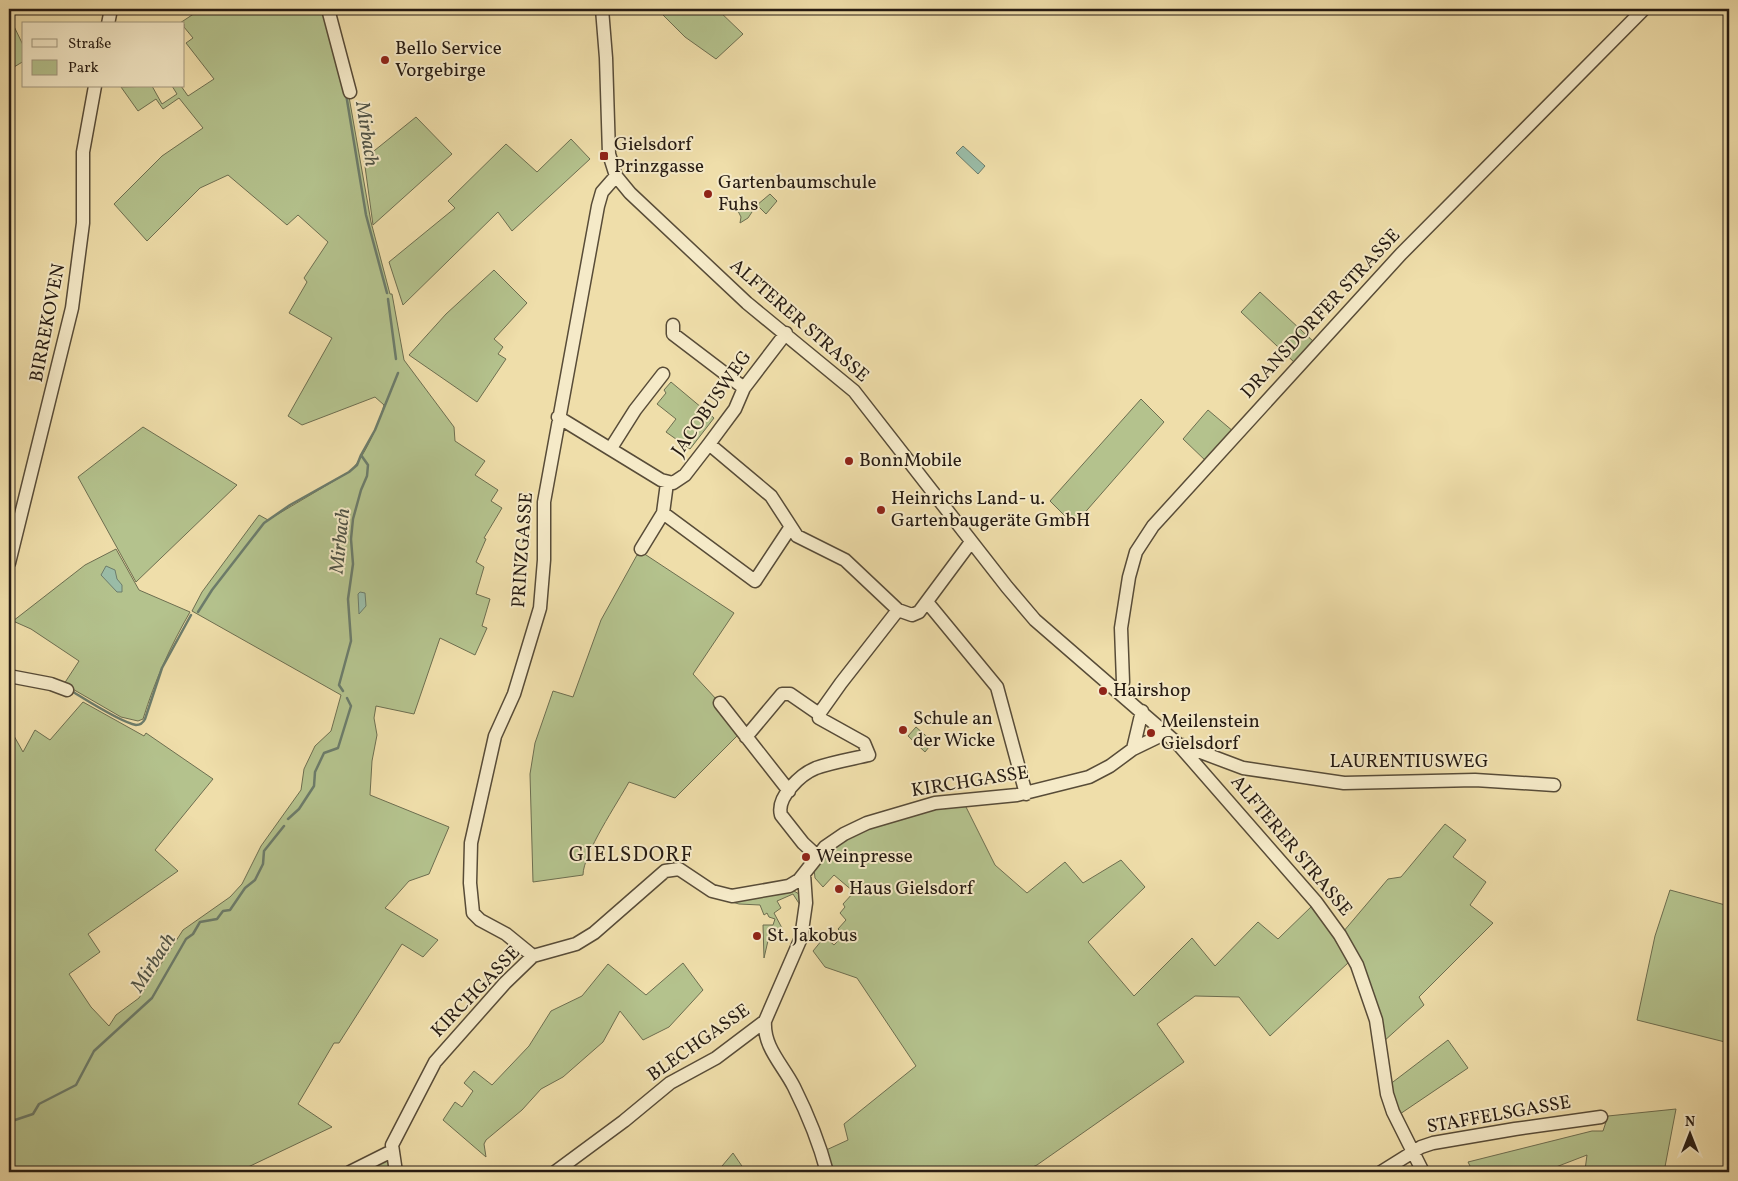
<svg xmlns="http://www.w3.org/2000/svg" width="1738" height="1181" viewBox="0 0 1738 1181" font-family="Vollkorn,serif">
<rect width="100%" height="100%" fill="#efdeaa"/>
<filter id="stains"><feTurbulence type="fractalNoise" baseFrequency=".004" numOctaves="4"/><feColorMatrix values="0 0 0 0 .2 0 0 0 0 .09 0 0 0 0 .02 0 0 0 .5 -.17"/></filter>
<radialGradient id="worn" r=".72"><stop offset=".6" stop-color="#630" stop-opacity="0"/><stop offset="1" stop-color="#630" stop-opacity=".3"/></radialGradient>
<path fill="#b4c28d" stroke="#6d6e50" d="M201,9H327L348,91L371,222L390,294H392L404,360L454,427L455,441L485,461L475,475L498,490L491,501L502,508L484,538L486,539L476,562L484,567L476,594L490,599L482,626L487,628L475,655L440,638L414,714L376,706L374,718L377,735L372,761L370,795L449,827L429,874L409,881L385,908L438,940L423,957L402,944L339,1043H334L298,1104L332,1127L246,1168L247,1172H9V727L23,752L35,730L50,740L83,702L144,736L146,733L213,779L155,850L178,871L88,934L100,952L69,974L91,1007L109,1026L116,1015L139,998L183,930L230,897L242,884L261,846L301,790L304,769L315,746L331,731L341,695L192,611L202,592L259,515L268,520L349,472C362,462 380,422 384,405L375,397L302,425L288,416L332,338L289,313L307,282L304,278L328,242L298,215L287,225L228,175L200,188L147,241L114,204L162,156L203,128L179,98L163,109L156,99L138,111L121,87L152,86L162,104L177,94L172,86H181L188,96L214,79L186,43L193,38L184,27V24L180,23Z
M666,9H717L743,34L716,59L685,37L662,14Z
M9,16L24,47V61L9,70Z
M416,117L452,154L373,225L364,159Z
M571,139L590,159L512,231L498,212L403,305L389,262L455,208L448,201L506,144L537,172Z
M770,194L777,201L766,214L757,205Z
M749,204L756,206L748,218L740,223L741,217L737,209Z
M494,270L527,303L494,339L503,347L498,354L506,359L477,402L409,355L446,314Z
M1260,292L1314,342L1295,363L1241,312Z
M671,382L714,418L690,449L666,432L676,419L657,404L666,393L664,390Z
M1141,399L1164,422L1074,525L1050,501Z
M1208,410L1234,432L1207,462L1183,439Z
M143,427L237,485L136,582L78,477Z
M116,549L139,590L190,612C170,647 155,680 143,719L138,721L121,717L64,684L79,661L31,629L13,621L85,565Z
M643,553L734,613L693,674L717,700L739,734L675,798L629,782C618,802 583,854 583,875L533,882L530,774L535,743L553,691L573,697L601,620L637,555Z
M916,727L933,742L925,752L908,736Z
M965,805L995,865L1027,893L1065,862L1083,883L1121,860L1145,887L1088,942L1134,996L1192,938L1215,966L1258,922L1278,939L1313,905L1349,962L1270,1036L1239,997L1195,996L1157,1024L1184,1062L1037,1165L1021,1172H829L824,1151L848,1140L844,1124L916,1066L857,978L825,967L813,951L822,940L825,942L827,939L834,945L844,935L838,929L846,920L840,913L845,907L843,904L854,892L834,875L823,887L815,878L814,869C819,863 825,855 831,849C858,825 930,808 965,805Z
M1445,824L1466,840L1453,857L1486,882L1470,905L1493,923L1419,997L1424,1005L1383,1042C1377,1001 1365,967 1343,932L1388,879L1401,877Z
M1670,890L1729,906V1043L1637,1020L1655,936Z
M782,891H794L799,894L800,905L793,894L777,901L781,908L774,913L782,928L770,932L764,958L763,925H773L775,919L769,917L767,913L764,915L760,905L739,904L728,901Z
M683,963L703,990L669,1027L643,1040L620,1011L603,1042L563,1077L541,1089L522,1110L486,1140L484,1144L486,1157L443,1120L455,1102L462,1107L473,1091L464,1083L474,1071L492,1085L529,1046L551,1011L582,996L608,964L646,995Z
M1448,1040L1468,1068L1400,1114L1389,1085Z
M1676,1109L1664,1172H1579L1585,1170L1587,1155L1543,1172H1473L1468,1162L1592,1131H1603L1608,1116Z
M733,1153L746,1172H717Z
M380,1160H389L388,1172H358Z"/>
<path fill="#9abca7" stroke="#6c7c6b" d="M963,146L985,166L978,174L956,153Z
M106,566L115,570L117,579L122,585V592H117L101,575Z
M360,592L365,593L366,606L359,614L358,594Z"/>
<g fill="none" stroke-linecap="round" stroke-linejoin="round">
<path stroke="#6c7c6b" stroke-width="2.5" d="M346,94L366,215L387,293
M388,299L396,359
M198,612L212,590L264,523L290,505L349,472L357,465L361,455
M70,690C85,699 120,722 136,725C141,725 143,723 145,719L162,668L191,615
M343,691L339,685L351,641L348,599L353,564L351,539L353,519L361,490L367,476L368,465L361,455L375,430L398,373
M288,819L299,809L314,786L315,772L324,753L338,748L351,706L347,698
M9,1122L33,1114L39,1104L76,1085L94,1051L152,998L186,939L193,934L200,922L217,919L223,911L230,910L245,888L255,880L263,864L264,851L284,826"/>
<g stroke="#584c38" stroke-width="15">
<path id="minor" d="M328,9L350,92
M602,9L606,58L609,154L616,176L630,193L747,303L854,391L1007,587L1035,620L1178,744L1316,902L1340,935L1357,965L1376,1020L1387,1094L1393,1112L1423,1172
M108,24L111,9
M673,325V334L744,388
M558,417L661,480L673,483L685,475L709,444L735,409L744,388L786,333
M709,444L771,496L797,536L845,560L898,610
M611,448L635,410L663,374
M663,513L755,581L790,528
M641,549L663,513L667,483
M9,563L72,308L83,223V152L95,86
M927,602L997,687L1026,794
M9,676L51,684L67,690
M1120,692L1123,682L1121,628L1129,577L1136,552L1153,526L1401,254L1644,9
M720,703L789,791
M746,737L782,694H790L819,714L841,683L898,610L912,615L919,612L971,542
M1182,745L1243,768L1344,783L1475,780L1554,785
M1133,749L1142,711
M817,856L803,843L781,815C776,797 801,774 816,768C833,762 852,759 869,755L864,743L819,718V714
M533,956L506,934L480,920L473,913L470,883L471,843L495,736L514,694L540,608L544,560V502L598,206L602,192L616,176
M765,1021C763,1047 783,1065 794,1087C808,1115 819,1142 827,1172
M350,1172L392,1151
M396,1172L392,1145L435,1062L505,983L533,956L576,944L594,933L665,871L679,869L712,891L732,896L789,886L799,880L825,847L844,834L867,823L935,803L1017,795L1089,777L1110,766L1133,749L1166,733
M555,1172L624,1121L670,1083L716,1058L765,1021L801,938L806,903L804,874
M1381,1172L1421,1147L1433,1143L1515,1129L1601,1117"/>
</g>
<use href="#minor" stroke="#f5eac8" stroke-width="12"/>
</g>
<g fill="#8f2418" stroke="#f5eac8" stroke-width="2">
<circle cx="385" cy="60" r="5"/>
<rect x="599" y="151" width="10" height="10" rx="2.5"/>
<circle cx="708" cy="194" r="5"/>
<circle cx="849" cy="461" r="5"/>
<circle cx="881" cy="510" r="5"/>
<circle cx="1103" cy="691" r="5"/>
<circle cx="903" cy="730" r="5"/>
<circle cx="1151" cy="733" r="5"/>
<circle cx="806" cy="857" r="5"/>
<circle cx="839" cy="889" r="5"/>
<circle cx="757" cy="936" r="5"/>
</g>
<g text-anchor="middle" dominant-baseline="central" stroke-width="4" stroke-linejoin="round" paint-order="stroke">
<g font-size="19" fill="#261b12" stroke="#f5eac8" text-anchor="start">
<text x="395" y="49">Bello Service<tspan x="395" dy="22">Vorgebirge</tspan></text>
<text x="614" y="145">Gielsdorf<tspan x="614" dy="22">Prinzgasse</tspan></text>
<text x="718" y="183">Gartenbaumschule<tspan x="718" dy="22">Fuhs</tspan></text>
<text x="859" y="461">BonnMobile</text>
<text x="891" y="499">Heinrichs Land- u.<tspan x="891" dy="22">Gartenbaugeräte GmbH</tspan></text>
<text x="1113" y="691">Hairshop</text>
<text x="913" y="719">Schule an<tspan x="913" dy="22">der Wicke</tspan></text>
<text x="1161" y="722">Meilenstein<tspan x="1161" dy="22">Gielsdorf</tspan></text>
<text x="816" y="857">Weinpresse</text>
<text x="849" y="889">Haus Gielsdorf</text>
<text x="767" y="936">St. Jakobus</text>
</g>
<g font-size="19" fill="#261b12" stroke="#f5eac8">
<text transform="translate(1321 314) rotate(-47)">DRANSDORFER STRASSE</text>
<text transform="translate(799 321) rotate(41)">ALFTERER STRASSE</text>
<text transform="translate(48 323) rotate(-79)">BIRREKOVEN</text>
<text transform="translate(712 404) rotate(-55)">JACOBUSWEG</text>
<text transform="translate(523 550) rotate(-86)">PRINZGASSE</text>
<text x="1409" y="762">LAURENTIUSWEG</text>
<text transform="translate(970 782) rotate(-9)">KIRCHGASSE</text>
<text transform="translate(1291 846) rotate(50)">ALFTERER STRASSE</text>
<text transform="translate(476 992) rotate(-46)">KIRCHGASSE</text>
<text transform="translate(699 1043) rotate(-35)">BLECHGASSE</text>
<text transform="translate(1499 1115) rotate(-10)">STAFFELSGASSE</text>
</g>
<g font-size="20" font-style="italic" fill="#4f5346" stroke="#f5eac8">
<text transform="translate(366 134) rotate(81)">Mirbach</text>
<text transform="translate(341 541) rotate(-84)">Mirbach</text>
<text transform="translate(154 963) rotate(-57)">Mirbach</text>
</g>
<g font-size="21" letter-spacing="1" fill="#261b12" stroke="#f5eac8">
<text x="631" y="855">GIELSDORF</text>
</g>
</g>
<rect width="1738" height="1181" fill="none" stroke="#efdeaa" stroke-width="30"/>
<rect x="10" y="10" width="1718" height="1161" fill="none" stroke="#261b12" stroke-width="2.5"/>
<rect x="15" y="15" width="1708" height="1151" fill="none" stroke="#261b12"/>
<rect x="22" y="22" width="162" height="65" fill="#f5eac8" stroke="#a2977f"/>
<rect x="32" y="39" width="25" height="8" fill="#f5eac8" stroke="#a2977f"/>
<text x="68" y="48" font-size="15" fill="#261b12">Straße</text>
<rect x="32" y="60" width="25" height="15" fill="#b4c28d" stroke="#a2977f"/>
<text x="68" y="72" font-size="15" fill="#261b12">Park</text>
<g transform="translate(1690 1134)" stroke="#f5eac8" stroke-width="4" paint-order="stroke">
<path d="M0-4L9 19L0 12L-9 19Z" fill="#261b12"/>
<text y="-8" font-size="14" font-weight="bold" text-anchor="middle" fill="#261b12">N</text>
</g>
<rect width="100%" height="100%" filter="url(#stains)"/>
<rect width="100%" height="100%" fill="url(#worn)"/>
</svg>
